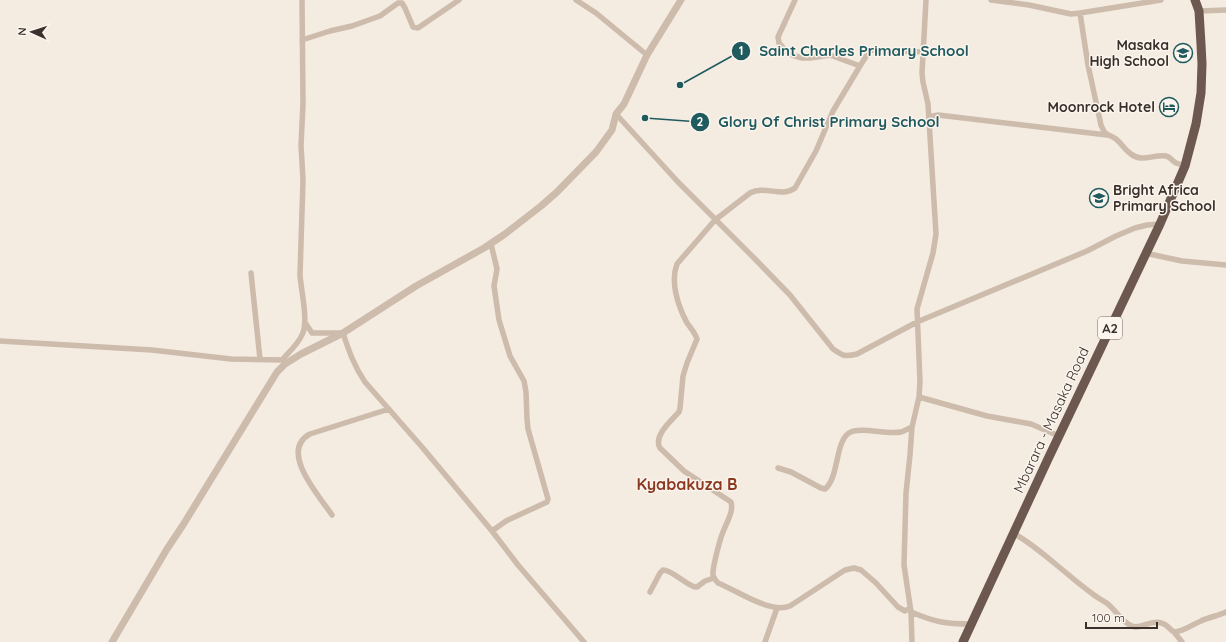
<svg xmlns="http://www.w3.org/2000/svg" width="1226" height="642" viewBox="0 0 1226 642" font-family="Quicksand,sans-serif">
<rect width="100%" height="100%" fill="#f4ebe1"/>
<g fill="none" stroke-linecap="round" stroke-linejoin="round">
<path stroke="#cdbbac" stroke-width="5.5" d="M576,0L596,13L647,55
M795,0L778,37L779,43L787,52L792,55L802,58H810L830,55L860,66L870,50L924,52
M991,0L1029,5L1071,14L1080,13L1161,0
M1199,11L1226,10
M1080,13L1088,65L1101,125C1106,137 1107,133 1116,139C1121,143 1125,150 1131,154C1142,163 1154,154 1166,156C1171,157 1172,161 1176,163C1179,164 1182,165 1185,166
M302,40L330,31L352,26L380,16L398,3H402L405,8L413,27L418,28L459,0
M860,66L833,111L816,151L795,188C782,198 765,185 750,193L715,220L677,264C670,282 678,306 687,323C691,328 695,333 697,339L687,363L683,376L680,408L679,412C671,421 653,436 660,448L684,471L731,502C734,512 726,523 723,532C720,539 712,569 713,575C714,579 716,581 718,583C738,591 770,614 790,606L845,570L854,568L861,570L876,583L898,607L905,611L910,608
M616,114L678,182L754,258L790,295L833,349C843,356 845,357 857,354L917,322L1087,251L1116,236L1135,228L1147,225L1160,224
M929,117L938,115L1107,135
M491,244L497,269L494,286L499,320L510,356L524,381L526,392L527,419L528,429L548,499L547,502L506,521L492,531
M1145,253L1182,261L1226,265
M251,273L260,359
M306,324L312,333H343C349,351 354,366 365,382L422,447L492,531L518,565L584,642
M0,341L152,350L231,359L284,360
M282,360C289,352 298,344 302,335C309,322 301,291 300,275L303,180L301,145L303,104L302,0
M919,397L987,416L1031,424L1059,436
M778,468L791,472L821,488L825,489C839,478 835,442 849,433C860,426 887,435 901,432C904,431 908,429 912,427
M332,515C320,497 278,451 310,434L389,409
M1013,533C1035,545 1051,561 1070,576C1078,583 1086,589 1094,595C1099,599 1105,601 1109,605C1117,612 1122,622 1132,626C1140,630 1151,619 1161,623C1167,624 1169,629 1174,632C1185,631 1191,625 1201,621C1209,617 1218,616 1226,612
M650,592L660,573L663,570C672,570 685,584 695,587H697L705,581L714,578
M911,612C935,622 945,624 971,624
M1174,632L1182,642
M765,642L777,608
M912,642L911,612L904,565L906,493L910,455L912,427L919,397L920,382L917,309L933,253L936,234L928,104L923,82L922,73L926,0"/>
<path stroke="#cdbbac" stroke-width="7" d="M112,642L167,549L183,525L277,372L285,364L301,354L343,333L416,286L484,248L505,234L541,206L557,192L596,152L612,130L616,114L624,104L647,55L681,0"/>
<path stroke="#6c584f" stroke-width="9" d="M963,642L1048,459L1160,224L1185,166L1196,124L1201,93L1202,64L1201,44L1199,11L1195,0"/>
</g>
<defs>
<g id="school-ring" transform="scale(1)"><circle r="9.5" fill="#fbf5ee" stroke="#1f5a5e" stroke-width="1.5"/><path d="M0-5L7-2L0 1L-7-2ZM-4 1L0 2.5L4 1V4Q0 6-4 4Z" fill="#1f5a5e"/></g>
<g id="hotel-ring" transform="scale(1)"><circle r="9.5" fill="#fbf5ee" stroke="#1f5a5e" stroke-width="1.5"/><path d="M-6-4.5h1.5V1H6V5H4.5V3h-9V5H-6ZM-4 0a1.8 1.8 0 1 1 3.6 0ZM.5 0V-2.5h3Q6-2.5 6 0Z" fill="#1f5a5e"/></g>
</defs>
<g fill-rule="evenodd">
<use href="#school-ring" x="1183" y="53"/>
<use href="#hotel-ring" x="1169" y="107"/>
<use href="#school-ring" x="1099" y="198"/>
</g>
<g text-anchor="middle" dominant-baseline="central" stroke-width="3" stroke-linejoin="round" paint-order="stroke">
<rect fill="#fbf5ee" stroke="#756b66" stroke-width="1" x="1098" y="317" width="24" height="22" rx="3"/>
<g font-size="13" font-weight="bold" fill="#3b302b">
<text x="1110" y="328">A2</text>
</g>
<g font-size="14" font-weight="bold" fill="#3b302b" stroke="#fbf5ee" text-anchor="end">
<text x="1169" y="45">Masaka<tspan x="1169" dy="16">High School</tspan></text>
<text x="1155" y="107">Moonrock Hotel</text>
<text x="1113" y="190" text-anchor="start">Bright Africa<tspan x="1113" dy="16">Primary School</tspan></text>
</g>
<g font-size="14" fill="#3b302b" stroke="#fbf5ee">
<text transform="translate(1051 420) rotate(-65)">Mbarara - Masaka Road</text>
</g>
<g font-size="16" font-weight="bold" fill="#8c3b22" stroke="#fbf5ee">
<text x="687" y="484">Kyabakuza B</text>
</g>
</g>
<path fill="none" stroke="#1f5a5e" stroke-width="1.5" d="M680 85L741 51M645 118L700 122"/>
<g fill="#1f5a5e" stroke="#fbf5ee" stroke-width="1.5">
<circle cx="680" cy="85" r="4"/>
<circle cx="645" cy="118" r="4"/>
<circle cx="741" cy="51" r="10"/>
<circle cx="700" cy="122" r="10"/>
</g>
<g font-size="12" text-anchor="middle" font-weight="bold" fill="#fff">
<text x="741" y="55">1</text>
<text x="700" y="126">2</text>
</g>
<g font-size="15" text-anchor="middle" font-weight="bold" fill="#1f5a5e" stroke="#fbf5ee" stroke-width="3" stroke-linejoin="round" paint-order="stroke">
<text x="864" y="56">Saint Charles Primary School</text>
<text x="829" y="127">Glory Of Christ Primary School</text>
</g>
<g transform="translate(32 32) rotate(273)" stroke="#fbf5ee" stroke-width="3" paint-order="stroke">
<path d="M0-3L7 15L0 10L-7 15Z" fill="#3b302b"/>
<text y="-6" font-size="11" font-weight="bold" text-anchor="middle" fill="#3b302b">N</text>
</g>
<path d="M1086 622v6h71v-6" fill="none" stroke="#3b302b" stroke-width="2"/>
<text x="1092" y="622" font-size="12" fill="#3b302b" stroke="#fbf5ee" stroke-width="3" paint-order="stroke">100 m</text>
</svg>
